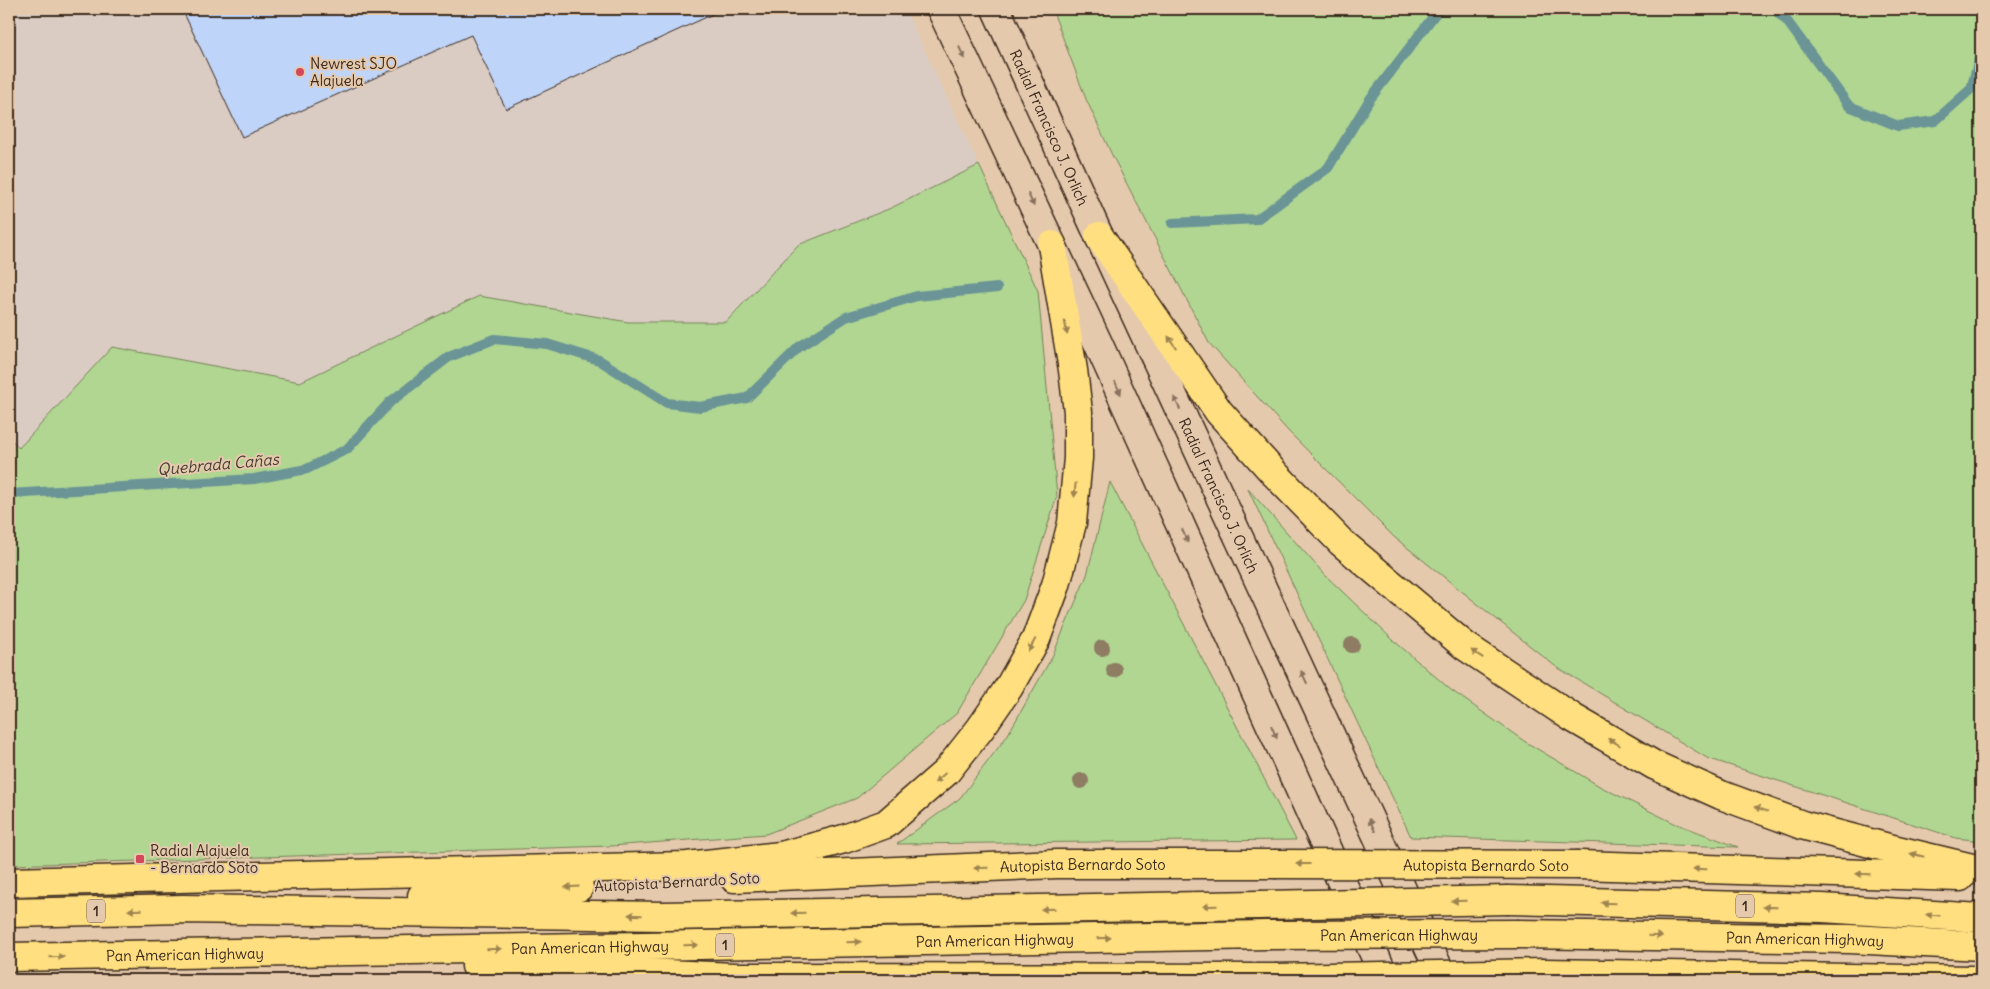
<svg xmlns="http://www.w3.org/2000/svg" width="1990" height="989" viewBox="0 0 1990 989" font-family="Delius,sans-serif">
<rect width="100%" height="100%" fill="#e5c9ac"/>
<filter id="ink" filterUnits="userSpaceOnUse"><feTurbulence type="fractalNoise" baseFrequency=".02" numOctaves="2"/><feDisplacementMap in="SourceGraphic" scale="10" xChannelSelector="R" yChannelSelector="G"/><feConvolveMatrix kernelMatrix="1 2 1 2 8 2 1 2 1" color-interpolation-filters="sRGB"/></filter>
<g filter="url(#ink)">
<path fill="#daccc3" d="M9,9H905L979,165L891,208L798,245L726,322H628L479,296L300,382L112,347L19,448L9,437Z"/>
<path fill="#b0d691" stroke="#768058" d="M1052,9H1981V841L1956,838L1707,758L1555,666L1394,537L1288,431L1209,343L1112,155L1086,99Z
M979,165L1038,291L1057,496L1024,600L957,713L857,798L766,834L611,846L9,865V437L19,448L112,347L300,382L479,296L628,322H726L798,245L891,208Z
M1110,482L1296,840L897,844L960,798L1007,736L1052,657L1087,575Z
M1248,489L1325,575L1393,640L1451,690L1524,741L1601,787L1674,823L1738,847L1411,837Z"/>
<g fill="none" stroke-linecap="round" stroke-linejoin="round">
<path stroke="#6a9496" stroke-width="10" d="M1774,9L1787,21L1849,106L1898,126L1935,121L1971,89L1981,52
M1172,223L1257,219L1328,168L1370,99L1439,9
M9,494L254,479L307,469L347,449L390,402L449,357L494,339L547,344L599,360L667,403L700,407L747,398L799,347L846,317L917,296L997,288"/>
</g>
<path fill="#bfd4f9" stroke="#3b2a1e" d="M182,9H724L506,109L471,35L242,137Z"/>
<g fill="none" stroke-linecap="round" stroke-linejoin="round">
<g stroke="#3b2a1e" stroke-width="31">
<g id="secondary">
<path d="M941,9L1098,343L1386,980"/>
<path id="s1" d="M996,9L1099,236L1444,980"/>
</g>
</g>
<g stroke="#3b2a1e" stroke-width="31">
<g id="trunk">
<path d="M1099,236L1219,412L1275,474L1341,542L1465,646L1573,718L1654,765L1721,795L1802,825L1885,847L1981,870"/>
<path d="M1579,865L1960,877"/>
<path id="s2" d="M734,878L1057,864H1274"/>
<path d="M9,882L687,866L781,856L844,839L886,824L946,772L980,729L1009,687L1036,639L1056,585L1072,523L1078,458V412L1073,370L1052,245"/>
<path d="M422,896L579,887"/>
<path d="M1508,900L1822,908L1981,918"/>
<path d="M9,913L183,909L664,916L1259,905"/>
<path id="s3" d="M1519,934L1850,939L1981,946"/>
<path id="s4" d="M9,957L1267,935"/>
<path d="M476,966L735,977L1275,978"/>
<path d="M1544,973L1971,980"/>
</g>
</g>
<use href="#secondary" stroke="#e5c9ac" stroke-width="28"/>
<use href="#trunk" stroke="#ffdf80" stroke-width="28"/>
<g stroke="#3b2a1e" stroke-width="31" stroke-linecap="butt">
<g id="trunk-bridge">
<path id="s5" d="M1274,864L1579,865"/>
<path d="M1259,905L1508,900"/>
<path id="s6" d="M1267,935L1519,934"/>
<path d="M1275,978L1544,973"/>
</g>
</g>
<use href="#trunk-bridge" stroke="#ffdf80" stroke-width="28"/>
</g>
<g fill="#8e7b64">
<circle cx="1352" cy="645" r="8"/>
<circle cx="1102" cy="648" r="8"/>
<circle cx="1114" cy="670" r="8"/>
<circle cx="1081" cy="781" r="8"/>
</g>
<defs><path id="oneway-solid" d="M-6-.8H1V-3.2L6.5 0L1 3.2V.8H-6Z" transform="scale(1.25)"/></defs>
<g fill="#88725e">
<use href="#oneway-solid" transform="translate(962 53) rotate(65)"/>
<use href="#oneway-solid" transform="translate(1031 200) rotate(65)"/>
<use href="#oneway-solid" transform="translate(1118 388) rotate(66)"/>
<use href="#oneway-solid" transform="translate(1177 403) rotate(-115)"/>
<use href="#oneway-solid" transform="translate(1185 536) rotate(66)"/>
<use href="#oneway-solid" transform="translate(1304 677) rotate(-115)"/>
<use href="#oneway-solid" transform="translate(1274 732) rotate(66)"/>
<use href="#oneway-solid" transform="translate(1372 825) rotate(-115)"/>
</g>
<g fill="#9d844f">
<use href="#oneway-solid" transform="translate(1066 328) rotate(80)"/>
<use href="#oneway-solid" transform="translate(1172 342) rotate(-124)"/>
<use href="#oneway-solid" transform="translate(1075 490) rotate(95)"/>
<use href="#oneway-solid" transform="translate(1032 645) rotate(119)"/>
<use href="#oneway-solid" transform="translate(1477 654) rotate(-147)"/>
<use href="#oneway-solid" transform="translate(1614 742) rotate(-150)"/>
<use href="#oneway-solid" transform="translate(940 778) rotate(137)"/>
<use href="#oneway-solid" transform="translate(1761 809) rotate(-160)"/>
<use href="#oneway-solid" transform="translate(1917 855) rotate(-167)"/>
<use href="#oneway-solid" transform="translate(1303 864) rotate(-180)"/>
<use href="#oneway-solid" transform="translate(981 868) rotate(178)"/>
<use href="#oneway-solid" transform="translate(1700 869) rotate(-178)"/>
<use href="#oneway-solid" transform="translate(1863 874) rotate(-178)"/>
<use href="#oneway-solid" transform="translate(572 887) rotate(177)"/>
<use href="#oneway-solid" transform="translate(1459 901) rotate(179)"/>
<use href="#oneway-solid" transform="translate(1608 903) rotate(-179)"/>
<use href="#oneway-solid" transform="translate(1210 906) rotate(179)"/>
<use href="#oneway-solid" transform="translate(1770 907) rotate(-179)"/>
<use href="#oneway-solid" transform="translate(1048 909) rotate(179)"/>
<use href="#oneway-solid" transform="translate(135 910) rotate(179)"/>
<use href="#oneway-solid" transform="translate(798 913) rotate(179)"/>
<use href="#oneway-solid" transform="translate(635 915) rotate(-179)"/>
<use href="#oneway-solid" transform="translate(1933 915) rotate(-177)"/>
<use href="#oneway-solid" transform="translate(1655 936) rotate(1)"/>
<use href="#oneway-solid" transform="translate(1104 938) rotate(-1)"/>
<use href="#oneway-solid" transform="translate(854 942) rotate(-1)"/>
<use href="#oneway-solid" transform="translate(691 945) rotate(-1)"/>
<use href="#oneway-solid" transform="translate(494 949) rotate(-1)"/>
<use href="#oneway-solid" transform="translate(57 957) rotate(-1)"/>
</g>
</g>
<g fill="#d1495b" stroke="#e5c9ac" stroke-width="2">
<circle cx="300" cy="72" r="5"/>
<rect x="135" y="854" width="10" height="10" rx="2.5"/>
</g>
<g text-anchor="middle" dominant-baseline="central" stroke-width="4" stroke-linejoin="round" paint-order="stroke">
<g fill="#e5c9ac" stroke="#6e5a49" stroke-width="1">
<rect x="1736" y="894.5" width="18" height="23" rx="4"/>
<rect x="87" y="899.5" width="18" height="23" rx="4"/>
<rect x="716" y="933.5" width="18" height="23" rx="4"/>
</g>
<g font-size="14" font-weight="bold" fill="#3b2a1e">
<text x="1745" y="906">1</text>
<text x="96" y="911">1</text>
<text x="725" y="945">1</text>
</g>
<g font-size="15" fill="#3b2a1e" stroke="#e5c9ac" text-anchor="start">
<text x="310" y="63">Newrest SJO<tspan x="310" dy="17">Alajuela</tspan></text>
<text x="150" y="850">Radial Alajuela<tspan x="150" dy="17">- Bernardo Soto</tspan></text>
</g>
<g font-size="15" fill="#3b2a1e" stroke="#e5c9ac">
<text stroke="none"><textPath href="#s1" startOffset="130">Radial Francisco J. Orlich</textPath></text>
<text stroke="none"><textPath href="#s1" startOffset="535">Radial Francisco J. Orlich</textPath></text>
<text stroke="none"><textPath href="#s5" startOffset="212">Autopista Bernardo Soto</textPath></text>
<text stroke="none"><textPath href="#s2" startOffset="349">Autopista Bernardo Soto</textPath></text>
<text transform="translate(677 882) rotate(-3)">Autopista Bernardo Soto</text>
<text stroke="none"><textPath href="#s6" startOffset="132">Pan American Highway</textPath></text>
<text stroke="none"><textPath href="#s3" startOffset="286">Pan American Highway</textPath></text>
<text stroke="none"><textPath href="#s4" startOffset="986">Pan American Highway</textPath></text>
<text stroke="none"><textPath href="#s4" startOffset="581">Pan American Highway</textPath></text>
<text stroke="none"><textPath href="#s4" startOffset="176">Pan American Highway</textPath></text>
</g>
<g font-size="16" font-style="italic" fill="#433c32" stroke="#e5c9ac">
<text transform="translate(218 464) rotate(-5)">Quebrada Cañas</text>
</g>
</g>
<rect width="1990" height="989" fill="none" stroke="#e5c9ac" stroke-width="30"/>
<rect x="15" y="15" width="1960" height="959" fill="none" stroke="#3b2a1e" stroke-width="2" filter="url(#ink)"/>
</svg>
